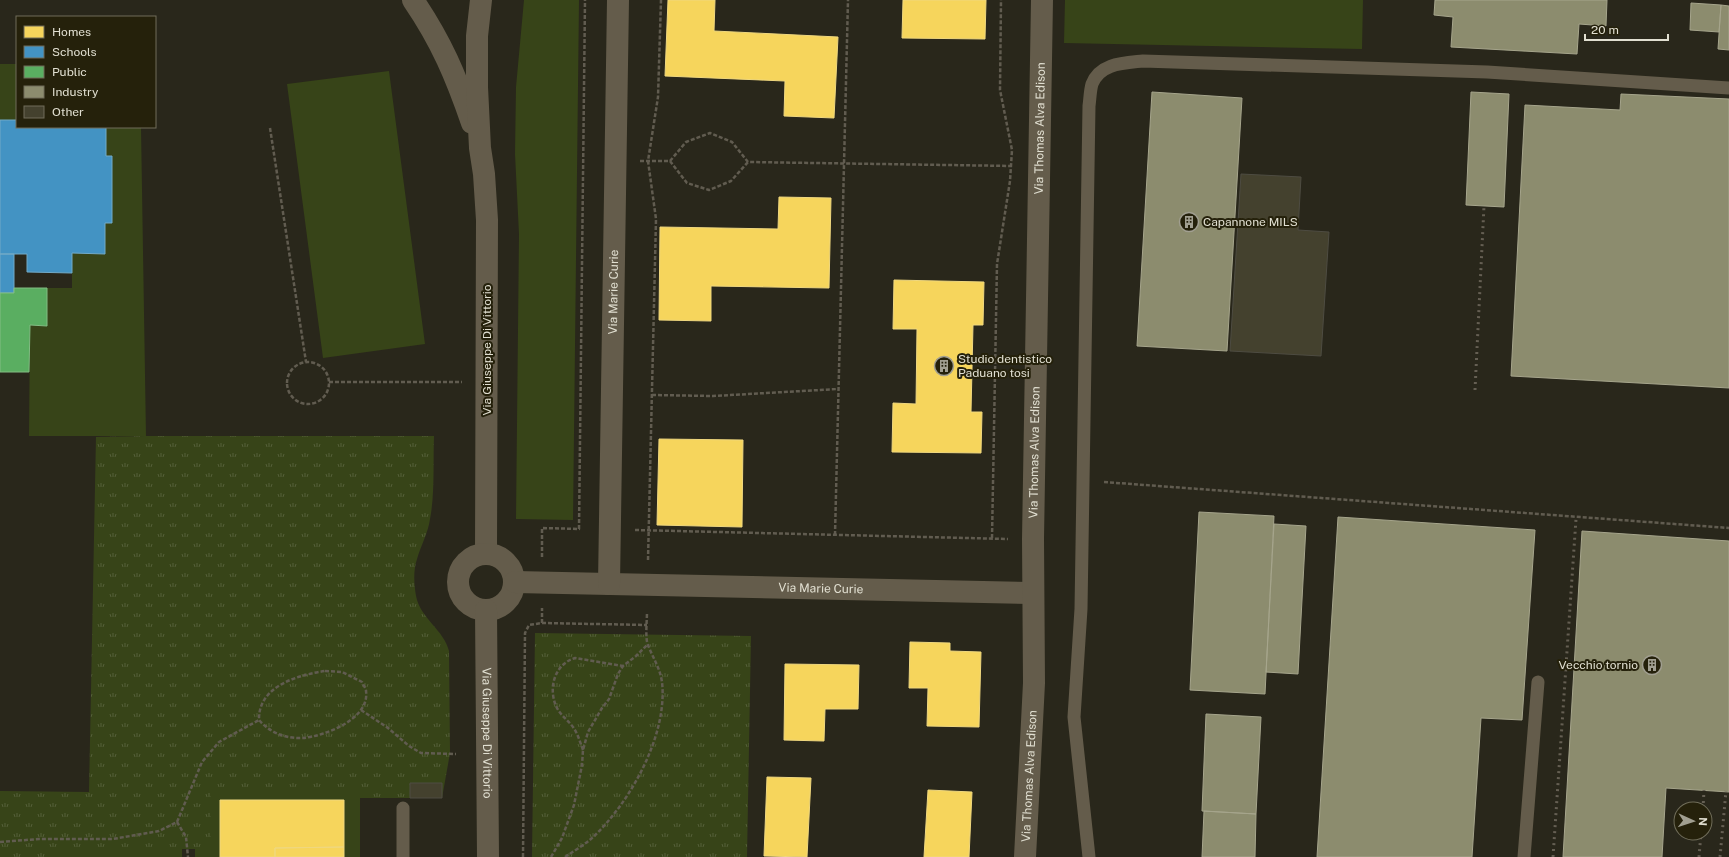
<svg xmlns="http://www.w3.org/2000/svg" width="1729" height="857" viewBox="0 0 1729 857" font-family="'Public Sans',sans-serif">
<defs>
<pattern id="park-tufts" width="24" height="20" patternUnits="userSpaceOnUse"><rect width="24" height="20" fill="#374418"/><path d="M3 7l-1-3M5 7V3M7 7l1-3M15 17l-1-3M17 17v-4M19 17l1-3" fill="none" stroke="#545f39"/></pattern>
</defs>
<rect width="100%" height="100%" fill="#29271b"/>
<path fill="#374418" d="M524,0H579L573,520L516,519L519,234L515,154L516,87Z
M1065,0H1363L1362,49L1064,43Z
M0,64H17V120H0Z
M389,71L425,344L323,358L287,84Z
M106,127H141L146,436H29L30,325L47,326V288H72V253H105V223H112V156H106Z
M211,788H360V857H344L343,800H220V857H195V849L211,848Z
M49,849H182V857H49Z"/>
<path fill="url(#park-tufts)" d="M146,436H434C433,462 435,493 430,519C428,533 421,545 417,559C413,571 414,584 416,596C420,618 444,630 449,651L450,753L442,798H360L359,788H211V849H49V857H0V791L89,792L96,437Z
M535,633L751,636L747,857H532Z"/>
<path fill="#f6d55c" stroke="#f0d87f" d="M668,0H715L714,31L838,37L834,118L784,116L785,81L665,76Z
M903,0H986L985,39L902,38Z
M779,197L831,198L829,288L711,286V321L659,320L660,227L778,229Z
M894,280L984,282L983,325H973L971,412H982L981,453L892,452L893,403L916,404L917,329H893Z
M659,439L743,440L742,527L657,525Z
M910,642L950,643V651L981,652L979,727L927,726L928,688H909Z
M785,664L859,665L858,709H825L824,741L784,740Z
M767,777L811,778L807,857L764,856Z
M928,790L972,792L969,857H924Z
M220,800H344V847L275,848V857H220Z
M344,847V857H275V848Z"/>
<path fill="#4393c3" stroke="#72aac7" d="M0,120H17V127H106V156H112V223H105V254L72,253V273L27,272V254H0Z
M0,254H14V293H0Z"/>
<path fill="#5aae61" stroke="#82bd83" d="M14,288H47V326L30,325L29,372H0V293H14Z"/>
<path fill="#8c8c6e" stroke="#a6a58c" d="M1435,0H1607L1606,26L1579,24L1577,54L1451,47L1453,17L1434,15Z
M1691,3L1721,5L1719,32L1690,30Z
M1721,5L1729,6V50L1718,49Z
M1152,92L1242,98L1227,351L1137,346Z
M1471,92L1509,94L1504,207L1466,205Z
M1621,94L1729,99V388L1511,376L1525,105L1620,110Z
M1199,512L1274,516L1265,694L1190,690Z
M1338,517L1535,530L1522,720L1481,718L1472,857H1317Z
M1274,524L1306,526L1298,674L1266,672Z
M1582,531L1729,541V792L1666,788L1662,857H1563Z
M1206,714L1261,717L1256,814L1202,811Z
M1204,811L1256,814L1255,857H1202Z"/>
<path fill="#44412e" stroke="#4e4c42" d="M1241,174L1301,177L1298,230L1329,232L1321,356L1230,351Z
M410,783H442V798H410Z"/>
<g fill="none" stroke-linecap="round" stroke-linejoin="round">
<path stroke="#615c50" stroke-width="2.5" stroke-dasharray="4 2" stroke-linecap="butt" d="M270,128L306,362
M640,161H670L686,142L710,133L732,142L748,162L1013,166
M670,161L687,183L709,190L731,181L748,162
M287 383a21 21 0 1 1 42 0a21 21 0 1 1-42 0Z
M329,382H462
M652,395L713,396L838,389
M1104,482L1729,528
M635,530L1008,539
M835,535L848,0
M992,538L997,264L1010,181L1012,150L1000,90L1001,0
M542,557V528L579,529L585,0
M648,560L656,219L648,161L658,97L661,0
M542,623L647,625
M325,671L342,672L362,682C363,685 366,688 366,691C370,719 325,736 303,738C287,739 270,733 259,720C258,686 298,675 325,671Z
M361,710L388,728L409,746L421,753L456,754
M583,750C580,742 578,734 573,727C567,719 560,715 556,706C548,687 555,664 575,658L623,666
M177,822L186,837L188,857
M0,842L39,839H113L159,831L177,822L202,762L219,742L259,720
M523,857L525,633L529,625L542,623V608
M551,857L562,838L574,805L582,765L583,750L588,732L602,708L609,699L618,674L623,666L636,656L647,645
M565,857C574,851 584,845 592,838C630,803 668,735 662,682C660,668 653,658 648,645C645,639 647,620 647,612"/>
<path stroke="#645c4b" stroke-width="13" d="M403,808V857
M1089,857L1074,717L1081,609L1089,106C1090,99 1090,91 1092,84C1100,63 1124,63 1143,61L1487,72L1729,88
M1524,857L1538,682"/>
<g stroke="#645c4b" stroke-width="22">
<path d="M413,0C441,41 456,76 472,123"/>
<path d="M481,0L477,36V87L480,148L484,174L487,220L486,553"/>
<circle cx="486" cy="582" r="28"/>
<path id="s1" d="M515,582L1033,593"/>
<path id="s2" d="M609,584L618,0"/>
<path id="s3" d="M486,610L488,857"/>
<path id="s4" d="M1025,857L1034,683L1033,539L1042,0"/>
</g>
<path stroke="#655f53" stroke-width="3" stroke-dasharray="2 4" stroke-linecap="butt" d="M1475,390L1484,206
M1703,809L1704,790
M1553,857L1576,519
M1699,857L1701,833
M1720,857L1726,791"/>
</g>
<defs>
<g id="building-ring" transform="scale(1)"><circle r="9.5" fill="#25210b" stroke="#a19f91" stroke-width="1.5"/><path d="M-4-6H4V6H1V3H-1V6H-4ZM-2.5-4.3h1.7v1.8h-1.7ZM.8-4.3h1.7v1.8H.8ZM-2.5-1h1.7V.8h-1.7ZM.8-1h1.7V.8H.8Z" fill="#a19f91"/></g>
</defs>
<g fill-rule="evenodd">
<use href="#building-ring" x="1189" y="222"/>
<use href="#building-ring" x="944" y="366"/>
<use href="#building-ring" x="1652" y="665"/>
</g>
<g text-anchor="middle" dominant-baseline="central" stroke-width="4" stroke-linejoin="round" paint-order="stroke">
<g font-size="12" fill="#e1dfd1" stroke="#25210b">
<text stroke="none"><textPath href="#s4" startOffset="729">Via Thomas Alva Edison</textPath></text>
<text stroke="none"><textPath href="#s2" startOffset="292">Via Marie Curie</textPath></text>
<text transform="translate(487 350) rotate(-90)">Via Giuseppe Di Vittorio</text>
<text stroke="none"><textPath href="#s4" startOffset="405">Via Thomas Alva Edison</textPath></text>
<text stroke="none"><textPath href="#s1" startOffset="306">Via Marie Curie</textPath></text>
<text stroke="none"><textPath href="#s3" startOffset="123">Via Giuseppe Di Vittorio</textPath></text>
<text stroke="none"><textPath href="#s4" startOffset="81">Via Thomas Alva Edison</textPath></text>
</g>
<g font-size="12" fill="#e1dfd1" stroke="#25210b" text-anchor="start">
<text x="1203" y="222">Capannone MILS</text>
<text x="958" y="359">Studio dentistico<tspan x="958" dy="14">Paduano tosi</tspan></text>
<text x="1638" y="665" text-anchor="end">Vecchio tornio</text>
</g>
</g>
<rect x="16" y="16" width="140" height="112" fill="#25210b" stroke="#706d5a"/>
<rect x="24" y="26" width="20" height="12" fill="#f6d55c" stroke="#706d5a"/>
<text x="52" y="36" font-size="12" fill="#e1dfd1">Homes</text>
<rect x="24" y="46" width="20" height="12" fill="#4393c3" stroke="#706d5a"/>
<text x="52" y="56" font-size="12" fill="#e1dfd1">Schools</text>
<rect x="24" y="66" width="20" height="12" fill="#5aae61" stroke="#706d5a"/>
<text x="52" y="76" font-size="12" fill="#e1dfd1">Public</text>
<rect x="24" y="86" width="20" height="12" fill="#8c8c6e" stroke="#706d5a"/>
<text x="52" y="96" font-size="12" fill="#e1dfd1">Industry</text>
<rect x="24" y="106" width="20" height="12" fill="#44412e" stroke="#706d5a"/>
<text x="52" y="116" font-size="12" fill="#e1dfd1">Other</text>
<g transform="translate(1693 821) rotate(93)"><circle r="19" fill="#25210b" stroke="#706d5a"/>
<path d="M0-3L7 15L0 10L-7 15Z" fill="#a19f91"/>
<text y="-6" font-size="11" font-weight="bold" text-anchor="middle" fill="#e1dfd1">N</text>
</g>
<path d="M1585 34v6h83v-6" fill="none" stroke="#e1dfd1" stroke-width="2"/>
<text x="1591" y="34" font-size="12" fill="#e1dfd1" stroke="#25210b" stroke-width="3" paint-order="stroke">20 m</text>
</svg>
